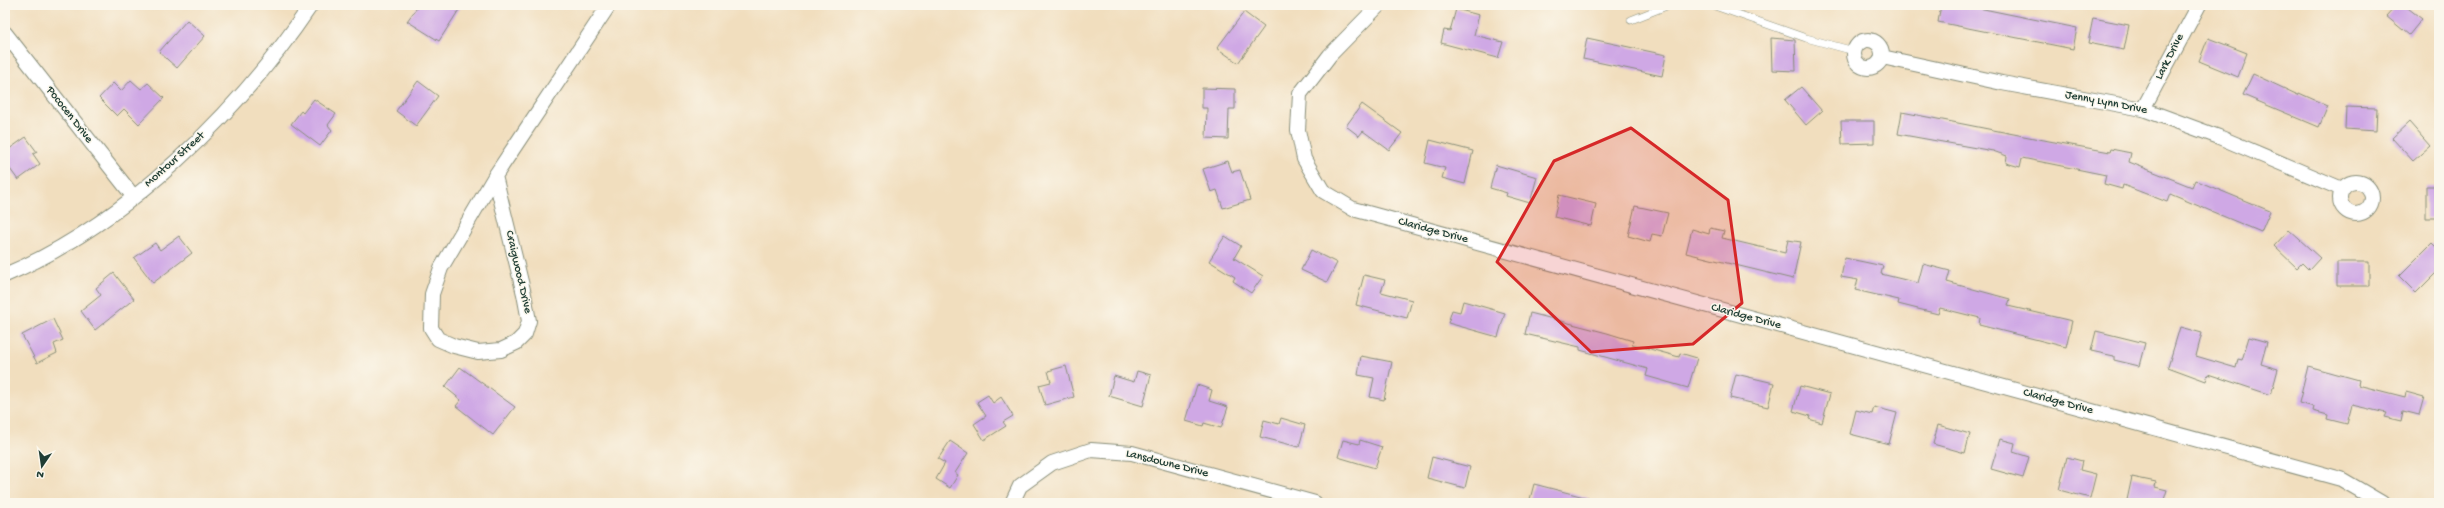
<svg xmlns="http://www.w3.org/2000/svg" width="2444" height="508" viewBox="0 0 2444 508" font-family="'Gochi Hand',sans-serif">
<rect width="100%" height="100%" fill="#fbf7ec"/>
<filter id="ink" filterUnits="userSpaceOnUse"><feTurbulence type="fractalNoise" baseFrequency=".025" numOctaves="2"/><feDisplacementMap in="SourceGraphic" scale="8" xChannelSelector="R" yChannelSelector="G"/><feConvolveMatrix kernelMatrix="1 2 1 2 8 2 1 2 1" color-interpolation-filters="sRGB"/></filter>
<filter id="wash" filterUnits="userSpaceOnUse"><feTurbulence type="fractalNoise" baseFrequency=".012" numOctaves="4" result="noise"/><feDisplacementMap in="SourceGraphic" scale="16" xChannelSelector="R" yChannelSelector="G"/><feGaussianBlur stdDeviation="0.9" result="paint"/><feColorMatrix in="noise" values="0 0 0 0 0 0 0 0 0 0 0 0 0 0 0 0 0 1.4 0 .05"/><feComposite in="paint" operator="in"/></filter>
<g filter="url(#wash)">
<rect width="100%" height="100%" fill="#f1debe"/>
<g id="blocks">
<path fill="#cfa8e5" d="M419,5H462L439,41L407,21Z
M1941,5H1964L2077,28L2073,49L1938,22Z
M2396,5H2404L2422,19L2409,35L2386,16Z
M1456,9L1479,15L1474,35L1503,42L1498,58L1441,43L1444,30L1450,31Z
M1244,12L1264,27L1238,63L1217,48Z
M2093,18L2129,25L2124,50L2088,43Z
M187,20L205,36L177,68L159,52Z
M1587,38L1666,55L1662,76L1583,59Z
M1771,38L1795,40L1796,71L1772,70Z
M2208,38L2247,53L2238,77L2199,61Z
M2253,74L2298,95L2299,93L2328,106L2319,127L2243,95Z
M131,80L141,89L148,83L164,98L139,124L124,109L117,116L99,98L113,83L121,91Z
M418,81L438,96L416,126L396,111Z
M1801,87L1822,111L1806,125L1785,100Z
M1202,88L1235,89V109H1229L1228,139L1206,138L1207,108H1202Z
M314,99L336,114L328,125L332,130L320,146L291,124L301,111L303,113Z
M1362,104L1402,133L1389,150L1363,131L1359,136L1346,126Z
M2346,107L2377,108L2376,131L2345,129Z
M1902,112L2049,141L2110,152L2111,149L2131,153L2129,162L2192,187L2195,180L2270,211L2261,232L2170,194L2167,202L2123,185L2122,189L2104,184L2106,175L2022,158L2020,167L2006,163L2007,156L1993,151L1898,134Z
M1841,121H1874V143L1842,144Z
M2409,122L2430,146L2413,161L2392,138Z
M26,137L37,152L33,154L40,164L18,180L5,162V152Z
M1430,140L1473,151L1465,184L1442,178L1445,168L1425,163Z
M1228,161L1232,172L1240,170L1250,200L1223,208L1217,190L1211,192L1203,169Z
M1496,165L1537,177L1530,203L1506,196L1507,193L1490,188Z
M2426,186H2439V218H2426Z
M1559,195L1596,204L1591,226L1554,217Z
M1635,206L1668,213L1662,236L1652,234L1650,242L1628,236Z
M1710,228L1724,231L1722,238L1785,253L1788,240L1801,242L1793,279L1686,253L1692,229L1709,234Z
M2289,230L2320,258L2309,270L2302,263L2297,268L2274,246Z
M179,236L192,253L153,283L134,258L155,243L160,250Z
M1225,236L1241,246L1234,258L1263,276L1251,293L1233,281L1235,277L1209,261Z
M2432,243L2439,250V270L2416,293L2399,276Z
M1311,250L1337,263L1327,282L1301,270Z
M1845,258L1883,266L1881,274L1918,283L1923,264L1950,271L1947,282L2010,299L2008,306L2072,321L2066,347L1979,325L1980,318L1940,308L1938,314L1898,304L1899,300L1855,290L1858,280L1841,277Z
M2337,262H2369V286H2337Z
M114,273L134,299L95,330L81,311L101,295L96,288Z
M1364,275L1385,280L1381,292L1412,300L1407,318L1356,305Z
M1463,301L1505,313L1498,337L1448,323L1452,310L1460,312Z
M1530,313L1607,333L1633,341L1632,344L1679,357L1680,353L1697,358L1688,388L1646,376L1648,369L1580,350V347L1525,334Z
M53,319L63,340L54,344L57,353L37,363L22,335Z
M2180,327L2202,333L2196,356L2236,368L2238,359L2242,360L2249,337L2267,342L2261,364L2278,369L2271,395L2208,374L2206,381L2168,367Z
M2096,331L2145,343L2139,366L2114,360V356L2091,351Z
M1361,356L1392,362L1384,400L1370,397L1374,378L1358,375Z
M1066,366L1074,397L1045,405L1039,385L1051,382L1048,371Z
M2308,366L2359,380L2358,385L2405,397L2406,392L2424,397L2419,415L2403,411L2401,421L2384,417L2386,413L2352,405L2347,424L2327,419L2328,415L2313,411L2314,407L2299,403Z
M460,367L515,407L493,435L456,406L461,400L445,387Z
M1137,371L1151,375L1143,406L1109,396L1114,376L1134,382Z
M1736,374L1774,383L1768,407L1730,398Z
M1197,385L1212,390L1209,401L1228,407L1221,428L1204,423L1203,426L1186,421Z
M1800,386L1830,394L1822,423L1809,419L1810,416L1793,411Z
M988,395L993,403L1001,397L1013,416L1003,422L1006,426L984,440L974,424L986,416L977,402Z
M1874,407L1897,413L1889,444L1850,434L1856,410L1872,414Z
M1281,418L1305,425L1299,447L1260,437L1264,420L1279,424Z
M1938,425L1970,434L1965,453L1933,444Z
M2000,439L2015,443L2013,452L2029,457L2023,478L1991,469Z
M1343,440L1359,444L1360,440L1382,447L1375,468L1338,457Z
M950,441L968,453L955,473L958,475L950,488L936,479L945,463L938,459Z
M1432,457L1470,467L1465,488L1427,478Z
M2067,457L2082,461L2080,470L2096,474L2090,498L2059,490Z
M2132,477L2156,482L2155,487L2167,490L2163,503H2141L2127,500Z
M1534,484L1588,498V503H1529Z"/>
</g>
</g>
<g filter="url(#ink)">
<use href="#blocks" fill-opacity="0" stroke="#888e79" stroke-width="1"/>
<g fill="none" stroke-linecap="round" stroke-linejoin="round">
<g stroke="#888e79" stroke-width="8">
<path id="lane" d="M1712,5L1806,38L1854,51
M1631,20L1669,5"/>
</g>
<g stroke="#888e79" stroke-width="16">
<path id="street" d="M1379,5L1330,55L1300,94L1298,130L1304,159L1323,191L1353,209L2341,479L2382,503
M5,33L133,196
M1854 54a14 14 0 1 1 28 0a14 14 0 1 1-28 0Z
M1882,57L2002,83L2143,109L2219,137L2342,189
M2143,109L2199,5
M495,176L524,294L529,321L525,334L516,343L501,350L478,352L454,346L438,339L431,328L432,294L441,268L495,176L609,5
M2340 198a16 16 0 1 1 32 0a16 16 0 1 1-32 0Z
M5,275C125,225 239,112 311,5
M1012,503L1020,486L1052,463L1091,450L1132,453L1315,503"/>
</g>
<use href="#lane" stroke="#fff" stroke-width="7"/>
<use href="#street" stroke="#fff" stroke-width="14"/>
</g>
</g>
<path fill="#d62828" fill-opacity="0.2" stroke="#d62828" stroke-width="3" stroke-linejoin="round" d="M1631,128L1728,200L1742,303L1693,344L1591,352L1497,262L1554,161Z"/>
<g text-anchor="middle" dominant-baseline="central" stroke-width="3" stroke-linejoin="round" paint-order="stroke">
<g font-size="12" fill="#1f3d34" stroke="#fbf7ec">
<text transform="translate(2170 57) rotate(-63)">Lark Drive</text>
<text transform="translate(2106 103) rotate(11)">Jenny Lynn Drive</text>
<text transform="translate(69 115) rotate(52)">Pococen Drive</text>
<text transform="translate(175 160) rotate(-42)">Montour Street</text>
<text transform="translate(1433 231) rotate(15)">Claridge Drive</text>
<text transform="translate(518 272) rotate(77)">Craigwood Drive</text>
<text transform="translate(1746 317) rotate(15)">Claridge Drive</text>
<text transform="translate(2058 402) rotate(15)">Claridge Drive</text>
<text transform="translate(1167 464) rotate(14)">Lansdowne Drive</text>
</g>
</g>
<rect width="2444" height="508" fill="none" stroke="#fbf7ec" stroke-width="20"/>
<g transform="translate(42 466) rotate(193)" stroke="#fbf7ec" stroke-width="3" paint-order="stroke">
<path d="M0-3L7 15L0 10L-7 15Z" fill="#1f3d34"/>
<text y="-6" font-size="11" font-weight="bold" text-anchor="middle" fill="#1f3d34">N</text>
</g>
</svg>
